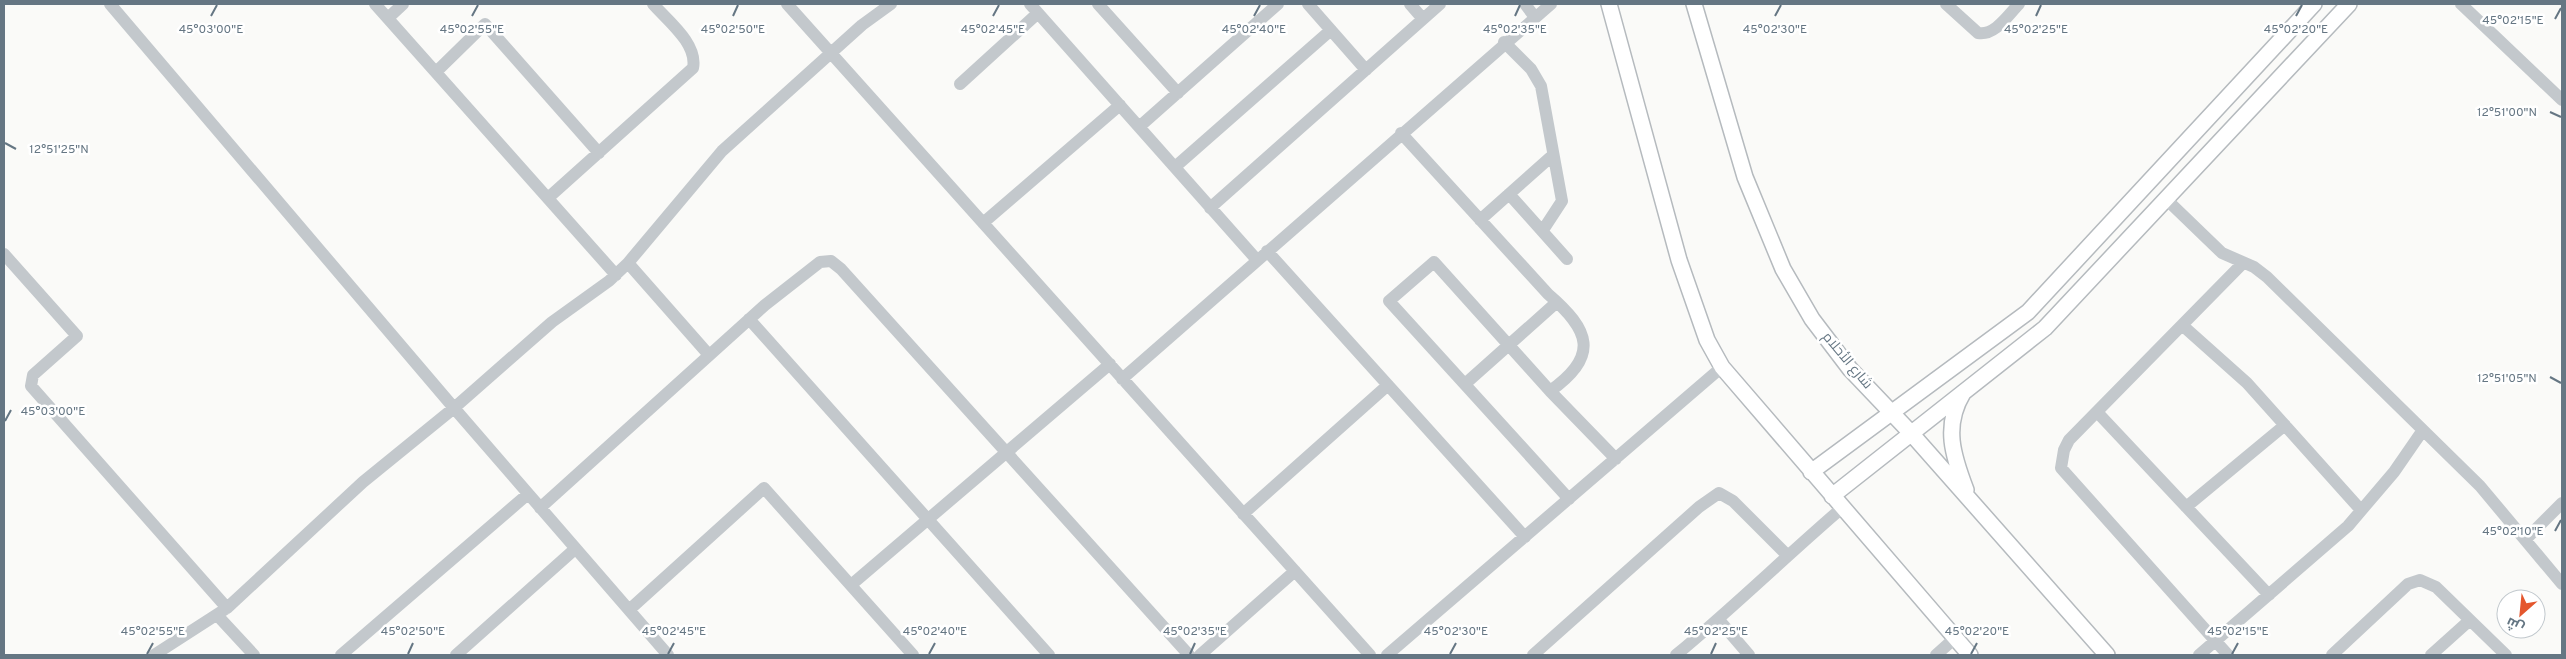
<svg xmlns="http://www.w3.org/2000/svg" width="2566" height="659" viewBox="0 0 2566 659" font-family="Overpass,Cairo,sans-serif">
<rect width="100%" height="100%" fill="#fafaf8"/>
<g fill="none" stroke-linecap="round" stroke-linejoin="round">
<g stroke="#b5babe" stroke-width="18">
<path id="major" d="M1609,4L1679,260L1707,340L1722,367L1970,655
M1694,4L1745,177L1783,269L1812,319L1850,369L1910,432L2107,655
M1963,393C1943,426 1953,456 1966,490
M1811,472L2028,312L2314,4
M1832,496L2045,328L2349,4"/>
</g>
<path stroke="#c3c8cc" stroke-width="12" d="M110,4L454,408L668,655
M375,4L616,275
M787,4L1370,655
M1030,4L1257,260
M1098,4L1178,93
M1308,4L1366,70
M1410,4L1423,19
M1525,4L1534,16
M1946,4L1978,33C1995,36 2008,15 2019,4
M2461,4L2562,100
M388,18L403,4
M1504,42L1531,69L1541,86L1562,201L1543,230
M436,72L485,24L599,153
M960,84L1038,13
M1139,127L1278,4
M1401,133L1548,294C1590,330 1600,356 1550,391
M1175,167L1331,30
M1509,194L1567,259
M548,198L693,68C698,44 668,21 653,4
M2166,199L2222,253L2254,267L2267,277L2480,486L2562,584
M1210,208L1440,4
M1480,220L1553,155
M983,223L1120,105
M1267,251L1525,537
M4,254L77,336L33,375L31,386L227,608
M628,263L709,355
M749,319L1049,655
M2182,325L2247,383L2360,509
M1122,379L1551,4
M1465,384L1557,302
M2097,412L2269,595
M1569,499L1389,301L1434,262L1550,391L1616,459
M2186,507L2285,425
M540,508L765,305L820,262L831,261L841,269L1189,655
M1243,514L1388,385
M2525,540L2562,503
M851,585L1110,364
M629,610L764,488L913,655
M217,615L254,655
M1719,620L1749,655
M154,655L227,608L363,482L454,408L552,322L609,281L628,263L722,151L862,25L891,4
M341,655L528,494
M456,655L575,549
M1200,655L1295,571
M1387,655L1722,367
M1533,655L1699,507L1719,493L1733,501L1787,555
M1676,655C1733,608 1786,556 1842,508
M1936,655L1955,638
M2199,655L2348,526L2394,472L2423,430
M2228,655L2061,468L2064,450L2069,440L2243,263
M2332,655L2408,584L2420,580L2436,587L2506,655
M2431,655L2470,620"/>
<use href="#major" stroke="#fff" stroke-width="15"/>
</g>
<path fill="none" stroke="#657683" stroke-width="2" d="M211,16L217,5M472,16L478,5M733,16L738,5M993,16L999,5M1254,16L1260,5M1515,16L1520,5M1775,16L1781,5M2036,16L2041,5M2296,16L2302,5M2555,19L2561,8M2550,112L2561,117M5,143L16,149M2550,377L2561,383M5,421L11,410M2555,531L2561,520M147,654L153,643M408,654L413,643M668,654L674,643M929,654L935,643M1190,654L1195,643M1450,654L1456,643M1711,654L1716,643M1971,654L1977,643M2232,654L2238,643"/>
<g text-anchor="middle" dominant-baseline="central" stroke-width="5" stroke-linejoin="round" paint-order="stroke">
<g font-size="14" fill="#657683" stroke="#fff">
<text transform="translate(1847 361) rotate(50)">شارع الأحلام</text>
</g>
</g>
<g font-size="12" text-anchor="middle" fill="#657683" stroke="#fff" stroke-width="5" stroke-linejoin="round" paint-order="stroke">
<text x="2513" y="24">45°02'15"E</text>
<text x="211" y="33">45°03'00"E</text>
<text x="472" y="33">45°02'55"E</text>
<text x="733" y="33">45°02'50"E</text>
<text x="993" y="33">45°02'45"E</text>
<text x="1254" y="33">45°02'40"E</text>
<text x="1515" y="33">45°02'35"E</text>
<text x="1775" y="33">45°02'30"E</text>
<text x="2036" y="33">45°02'25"E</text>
<text x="2296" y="33">45°02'20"E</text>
<text x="2507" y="116">12°51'00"N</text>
<text x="59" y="153">12°51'25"N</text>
<text x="2507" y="382">12°51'05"N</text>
<text x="53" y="415">45°03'00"E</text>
<text x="2513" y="535">45°02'10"E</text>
<text x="153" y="635">45°02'55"E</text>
<text x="413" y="635">45°02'50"E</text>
<text x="674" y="635">45°02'45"E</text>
<text x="935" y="635">45°02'40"E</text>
<text x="1195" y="635">45°02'35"E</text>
<text x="1456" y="635">45°02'30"E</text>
<text x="1716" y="635">45°02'25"E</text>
<text x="1977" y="635">45°02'20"E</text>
<text x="2238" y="635">45°02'15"E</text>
</g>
<rect width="2566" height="659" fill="none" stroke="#657683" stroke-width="10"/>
<g transform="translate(2521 614) rotate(207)"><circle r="24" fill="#ffffff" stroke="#c1c8cd"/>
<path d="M0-4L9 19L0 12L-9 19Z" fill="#e4572e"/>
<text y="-8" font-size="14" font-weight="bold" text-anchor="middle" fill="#657683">ش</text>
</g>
</svg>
